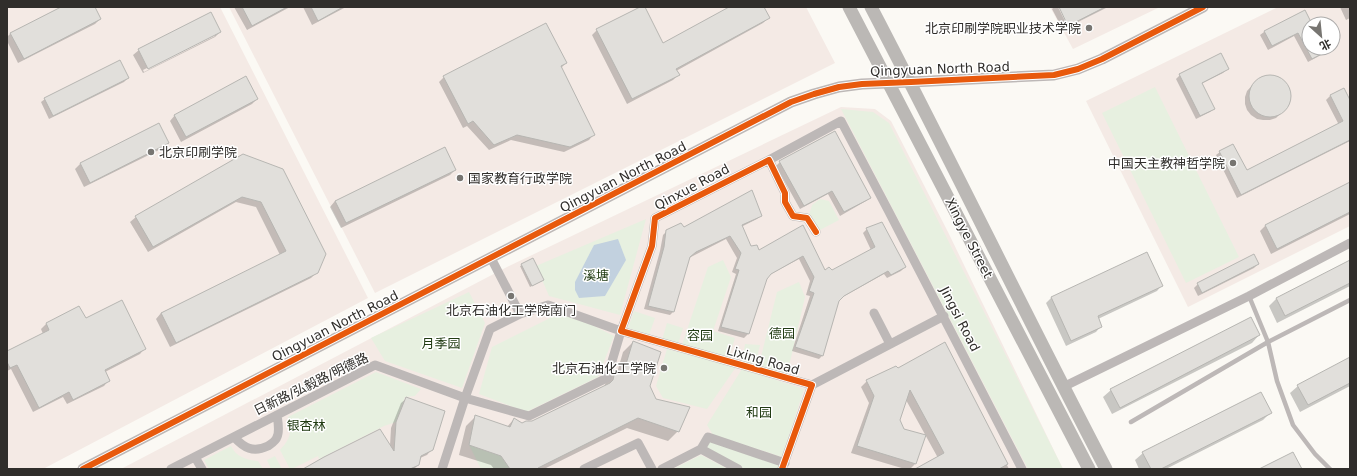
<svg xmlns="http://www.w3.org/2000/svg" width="1357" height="476" viewBox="0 0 1357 476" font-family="'DejaVu Sans','Noto Sans SC',sans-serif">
<rect width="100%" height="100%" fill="#fbf9f4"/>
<path fill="#f4eae5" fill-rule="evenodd" d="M7,7H220L368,298L43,469H7Z
M229,7H806L835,63L375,293Z
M1050,7H1160L1073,49Z
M1278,7H1350V226L1188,307L1086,101ZM1309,24H1333V48H1309Z
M841,107L875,109L891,121L948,232L1063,469H121L507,267Z"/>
<path fill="#e7f0e0" d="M1155,87L1239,257L1186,283L1102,113Z
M841,109L873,112L889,123L1063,469H1028Z
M820,199L829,201L839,220L818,231L809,215L812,205Z
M646,219L620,315L549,296L536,266Z
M723,260L731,277L713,331L735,338L728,360L682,345L708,267Z
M799,282L805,297L787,375L758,369L777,292Z
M469,292L485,323L462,388L385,361L371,338Z
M564,311L614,336L598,377L526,412L479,394L492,347Z
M634,311L655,318L649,335L628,328Z
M667,323L683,328L678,344L662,340Z
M745,344L760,345L755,366L742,363Z
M667,349L736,367L707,409L663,398L656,386Z
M742,369L804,389L782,457L713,435L707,425Z
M376,372L421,389L415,396L405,397L396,422L384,426L319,459L318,456L292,469H290L280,450C291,438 292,432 288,417Z
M708,437L785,463L782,469H738L701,449Z
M469,445L501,456L509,468L508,469H481Z
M231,446C236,457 247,460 258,461L263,469H209L204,460Z
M701,455L728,469H673Z
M275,456L282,469H271L267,460Z"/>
<path fill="#c2d1df" d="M618,239L626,260L605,296L579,298L575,290V282L594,245Z"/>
<path fill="#0003" fill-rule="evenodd" d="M63,7H94L100,19L95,24L18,63L7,41V37L11,33Z
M234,7H290L247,30Z
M303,7H346L312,25Z
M642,7H644L663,44L731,7H763L769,17L763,23L676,71L678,75L673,80L627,104L592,35L597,30Z
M1054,7H1058L1068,27L1063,30L1052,9Z
M1060,7H1108L1070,26Z
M1340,7H1350V18L1346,20Z
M1304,11L1311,24H1309V48H1323L1325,51L1321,55L1308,62L1294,36L1268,50L1260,35L1264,32Z
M220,32L215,37L143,73L133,55L139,50ZM215,34V36L144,72L143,70Z
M566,63L561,68L594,134L589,140L564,152L511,140L489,150L467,126L463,128L439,82L444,77Z
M1227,69L1223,73L1201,84L1214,109L1210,112L1196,119L1176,79L1180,75Z
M1268,76H1274L1280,79L1285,83L1289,89L1290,96L1289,103L1281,113L1276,118L1270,120H1263L1257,119L1251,115L1247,110L1245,104V97L1247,91L1256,81L1261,78Z
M128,78L124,82L49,119L41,102L45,99Z
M1343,89L1350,103V141L1237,198L1216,155L1220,152L1246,171L1339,125L1326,100L1330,96Z
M257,99L252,104L181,142L170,121L175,115Z
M159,125L168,143L163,148L84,187L75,169L80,164Z
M243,155L317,272L311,278L170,347L156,319L161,313L280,255L256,207L236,202L148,252L130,222L136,217Z
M780,162L870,198L866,201L840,216L828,194L800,209L776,166Z
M455,170L450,175L341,228L330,207L335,201Z
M1350,184V214L1271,254L1260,231L1265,226Z
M761,215L757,219L741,227L751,247L759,252L802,227L825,271H832L871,250L863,233L867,229L905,267L901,271L887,278L884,274L839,299L823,355L819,359L792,351L810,296L806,295L810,281L799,259L767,276L748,334L744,338L718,331L736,274L732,272L737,258L726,239L689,258L674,311L670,315L644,309L660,251L663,235L667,231Z
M1147,253L1162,285L1157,291L1098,319L1101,326L1096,332L1066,346L1046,303L1051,298Z
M533,260L542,281L530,287L520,266Z
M1350,262V286L1277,323L1269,306L1276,299Z
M1258,264L1254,268L1198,296L1194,288L1198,284Z
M79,307L85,320L145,348L140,354L105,372L109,380L104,386L67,404L63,397L33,412L11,369L7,371V352L43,334L41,329L46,324Z
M1259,335L1252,343L1112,414L1103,397L1111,390Z
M633,342L655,399L678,431L668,441L627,428L544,469H494L491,465L459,455L466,426L476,416L507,427L514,419L522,425L532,422L604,387L606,382L615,373H617L623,352Z
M945,343L1009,469H917L938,458L906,400L899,420L903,430L925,436L915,464L910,469H905L851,453L869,403L861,387L867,381L898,369Z
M1350,359V386L1300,412L1290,393L1298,386Z
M407,398L432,449L427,455L420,458L418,465L414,469H304L390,446L391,428L401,403Z
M1270,413L1263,420L1166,469H1139L1135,460L1143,453Z"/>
<path fill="#e1dfdb" stroke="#b7b6b2" d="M61,7H95L101,19L24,59L10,33Z
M242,7H287L252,26Z
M311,7H343L318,21Z
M640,7H645L663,43L729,7H764L770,18L676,69L680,75L632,99L596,29Z
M1059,7H1105L1068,26Z
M1305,10L1312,24H1309V48H1333L1312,59L1298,33L1272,46L1264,31Z
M211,12L221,32L148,69L138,49Z
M546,23L567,63L561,66L595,135L570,147L517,135L494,145L473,121L468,124L443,76Z
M1221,53L1229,69L1202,83L1215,109L1200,116L1179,74Z
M120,60L129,78L53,116L44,98Z
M1249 96a21 21 0 1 1 42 0a21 21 0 1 1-42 0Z
M246,76L258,99L186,137L174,115Z
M1344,88L1350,100V140L1241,195L1219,151L1233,144L1247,170L1302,142L1343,121L1330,95Z
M159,123L169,143L90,183L80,163Z
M835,131L871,198L844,212L832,191L804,206L779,161Z
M445,147L456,170L346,223L335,201Z
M243,154L283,169L326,254L318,273L176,343L161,313L286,251L261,202L242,197L153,247L135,216Z
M1350,182V212L1277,249L1265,225Z
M752,190L762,216L742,225L751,246L757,245L759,250L803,225L825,270L829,267L832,270L875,247L866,228L882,222L906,267L891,275L888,271L844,296L839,301L823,356L795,347L814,293L809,291L814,277L803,256L771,274L767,279L749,334L721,327L739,270L735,269L741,253L730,236L696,252L690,257L674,312L648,306L664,247L666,230L681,223L684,227Z
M1147,252L1163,286L1098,316L1102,327L1071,341L1051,297Z
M1254,254L1259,264L1202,293L1197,283Z
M533,258L544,280L532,286L521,264Z
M1350,260V283L1285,316L1276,298Z
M122,300L146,349L105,370L110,381L73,400L69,392L39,408L17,365L10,368L7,362V351L49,330L46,323L79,306L86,318Z
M1251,317L1260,335L1120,408L1110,389Z
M633,341L661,352L650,386L656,399L690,407L679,432L638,418L538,468V469H510L501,456L469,445L475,415L510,427L514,418L522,423L526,421H532L610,383L613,380L615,371L623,374Z
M945,342L1008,464L999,469H915L944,453L910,390L900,420L904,429L926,435L916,464L857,446L874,396L866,380L896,366L898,368Z
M1350,357V383L1308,405L1297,385Z
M1261,392L1272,413L1161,469H1151L1142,452Z
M406,397L445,411L433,450L421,456L419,465L410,469H303L324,457L380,429L394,451L396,422Z
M1293,452L1302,469H1259Z"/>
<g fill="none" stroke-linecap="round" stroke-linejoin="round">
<path stroke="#bdb8b7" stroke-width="4.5" d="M1249,296L1268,342L1277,381L1293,425L1315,454L1330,469
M1131,422L1268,342L1350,300"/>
<path stroke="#bdb8b7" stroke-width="9" d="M769,160L841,121L888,210L1022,469
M491,258L520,314
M548,305L621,331L607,378L529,416L465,398L490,329L520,314Z
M874,313L890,344
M812,385L944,316
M1063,387L1249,296L1350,243
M234,437C244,448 253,453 268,446C271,444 276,441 277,437C280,431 278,422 277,415
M701,449L708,437L785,463
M701,449L738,469
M195,457L202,469
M171,469L375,365L465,398L442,469
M584,469L638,443L652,469
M662,469L701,449
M782,469L812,385L621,331L652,246L655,218L769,160L785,193V202L793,216L807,218L816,232"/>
<path stroke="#bdb8b7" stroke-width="11" d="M83,469L791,102L814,94L839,87L862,84L911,82L1054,75L1078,69L1102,59L1203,7"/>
<path stroke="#bbb8b5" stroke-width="13" d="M849,7L1089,469
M871,7C951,160 1026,316 1106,469"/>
<g stroke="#fff" stroke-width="8">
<path id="cycleway" d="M83,469L791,102L814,94L839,87L862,84L911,82L1054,75L1078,69L1102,59L1203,7
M782,469L812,385L621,331L652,246L655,218L769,160L785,193V202L793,216L807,218L816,232"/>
</g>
<use href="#cycleway" stroke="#e8590c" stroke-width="6"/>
</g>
<g fill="#777571" stroke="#fff" stroke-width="1.5">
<circle cx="1089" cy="28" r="4"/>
<circle cx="151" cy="152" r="4"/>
<circle cx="1233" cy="163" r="4"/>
<circle cx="460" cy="178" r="4"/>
<circle cx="511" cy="296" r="4"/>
<circle cx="664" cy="368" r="4"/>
</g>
<g text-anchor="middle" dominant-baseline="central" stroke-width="3" stroke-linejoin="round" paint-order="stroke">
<g font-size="13" fill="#302e2b" stroke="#fff" text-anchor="end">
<text x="1081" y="28">北京印刷学院职业技术学院</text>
<text x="159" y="152" text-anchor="start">北京印刷学院</text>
<text x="1225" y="163">中国天主教神哲学院</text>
<text x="468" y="178" text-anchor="start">国家教育行政学院</text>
<text x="511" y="310" text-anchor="middle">北京石油化工学院南门</text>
<text x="656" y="368">北京石油化工学院</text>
</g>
<g font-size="13" fill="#302e2b" stroke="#fff">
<text transform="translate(940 69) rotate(-2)">Qingyuan North Road</text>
<text transform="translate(623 177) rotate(-27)">Qingyuan North Road</text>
<text transform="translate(692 187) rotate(-28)">Qinxue Road</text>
<text transform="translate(969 238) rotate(63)">Xingye Street</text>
<text transform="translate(960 319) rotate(63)">Jingsi Road</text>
<text transform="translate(335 326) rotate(-27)">Qingyuan North Road</text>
<text transform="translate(763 360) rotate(16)">Lixing Road</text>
<text transform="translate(311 384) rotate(-26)">日新路/弘毅路/明德路</text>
</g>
<g font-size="13" fill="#213b13" stroke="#fff">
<text x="596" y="275">溪塘</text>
<text x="782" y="333">德园</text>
<text x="700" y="335">容园</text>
<text x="441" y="343">月季园</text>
<text x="759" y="412">和园</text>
<text x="306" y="425">银杏林</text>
</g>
</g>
<rect width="1357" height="476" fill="none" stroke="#302e2b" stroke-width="16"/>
<g transform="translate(1321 36) rotate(153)"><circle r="19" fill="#ffffff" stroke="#acabaa"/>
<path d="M0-3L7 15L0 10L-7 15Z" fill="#777571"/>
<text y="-6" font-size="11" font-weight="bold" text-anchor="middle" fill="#302e2b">北</text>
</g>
</svg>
